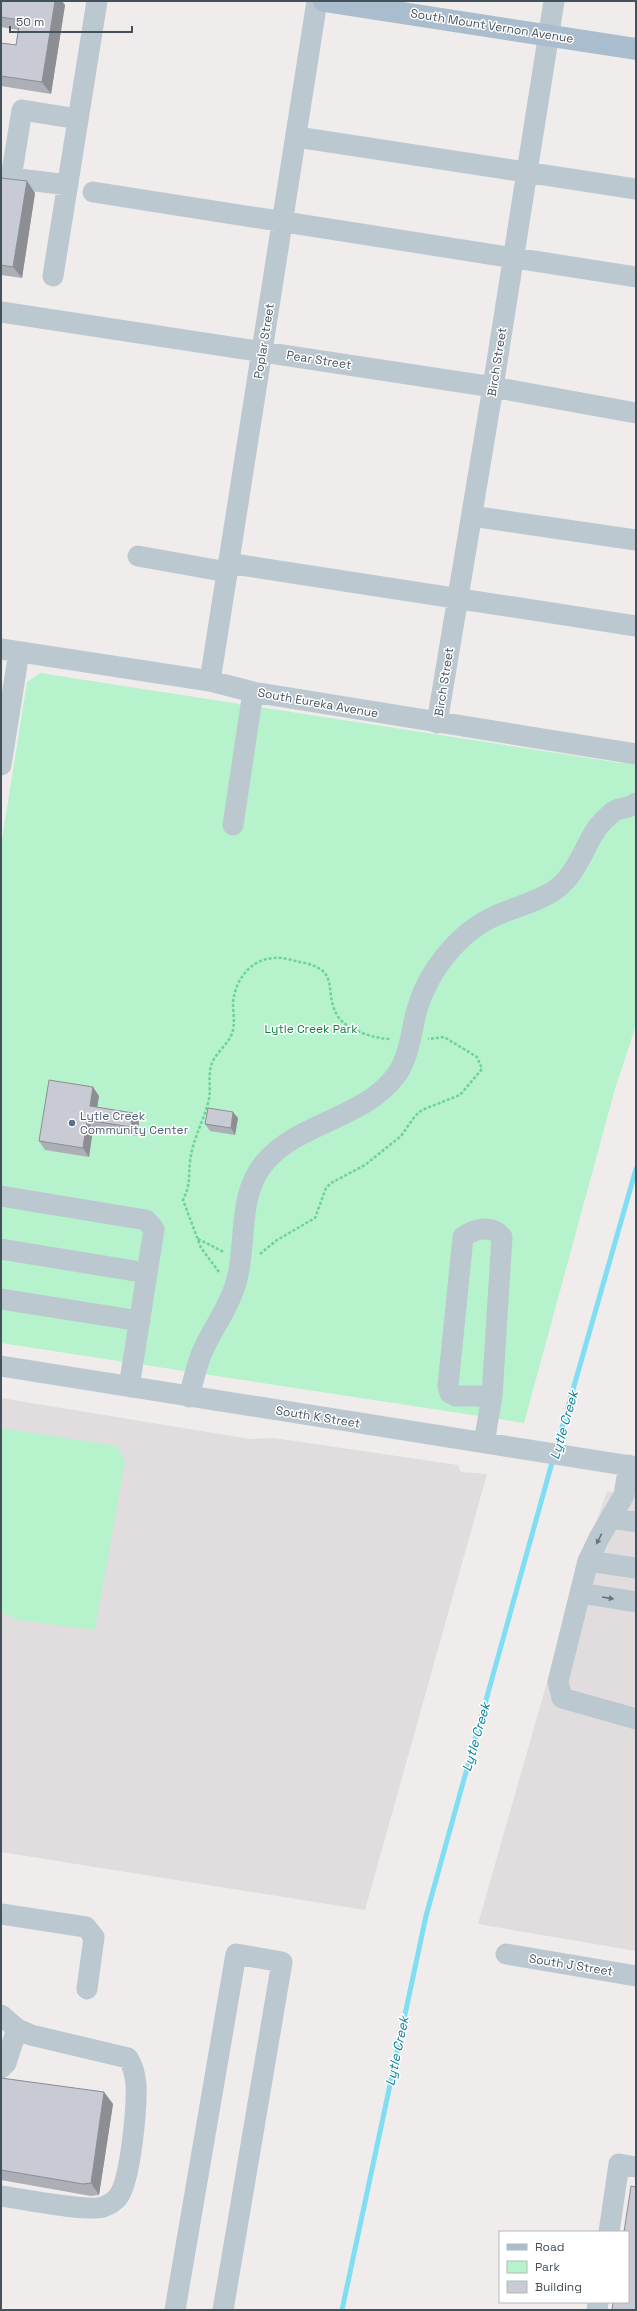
<svg xmlns="http://www.w3.org/2000/svg" width="637" height="2311" viewBox="0 0 637 2311" font-family="'Space Grotesk',sans-serif">
<rect width="100%" height="100%" fill="#f0ecec"/>
<path fill="#e1ddde" d="M1,1398L250,1439L274,1438L458,1465L461,1472L487,1474L365,1910L1,1852Z
M607,1491L636,1496V1951L478,1924L577,1577Z"/>
<path fill="#b6f2cb" d="M40,673L621,763L636,761V1025L615,1089L524,1423L1,1343V846L27,682Z
M1,1428L117,1446L125,1462L95,1630L17,1620L1,1612Z"/>
<g fill="none" stroke-linecap="round" stroke-linejoin="round">
<path stroke="#7fdef2" stroke-width="5" d="M556,1449L636,1169
M342,2310L426,1916L553,1459"/>
<path stroke="#6cd29c" stroke-width="2.5" stroke-dasharray="3 2" stroke-linecap="butt" d="M198,1239L224,1252
M260,1254L277,1240L315,1218L326,1188L331,1183L365,1165L401,1136L415,1116L422,1110L460,1095L482,1069L477,1057L444,1037L428,1039
M219,1272L201,1248L183,1200C191,1183 188,1180 190,1162C192,1140 204,1121 209,1099C211,1088 208,1077 211,1066C215,1052 230,1044 233,1030C235,1021 233,1012 233,1003C235,980 250,960 273,958C282,957 292,960 300,962C344,970 321,992 339,1018C349,1031 376,1039 391,1039"/>
<path stroke="#bbc8d0" stroke-width="21" d="M297,137L636,189
M68,185L11,178L22,110L78,119
M93,192L636,277
M53,276L97,1
M1,312L493,387L636,413
M472,516L636,540
M138,556L227,572
M228,563L636,626
M1,649L210,681L253,692L636,754
M210,681L317,1
M437,723L493,387L554,1
M1,765L19,652
M233,825L253,692
M1,1196L146,1220L154,1229L129,1387
M1,1249L147,1273
M1,1299L140,1321
M1,1366L636,1467
M189,1397C194,1379 197,1360 206,1344C217,1322 231,1303 237,1279C247,1241 237,1193 266,1161C301,1121 365,1119 397,1074C408,1058 411,1036 415,1017C419,1001 426,984 435,970C451,946 470,927 497,915C517,906 536,903 555,890C577,874 583,849 597,828C601,823 609,815 614,811C621,807 630,809 636,803
M484,1443L492,1396L502,1237C492,1224 474,1229 463,1237L448,1386L450,1393L456,1396H492
M629,1465L624,1495L599,1538L588,1561L558,1682L562,1698L636,1719
M611,1518L636,1522
M588,1561L636,1568
M580,1593L636,1602
M1,1914L86,1927L94,1937L87,1989
M506,1954L636,1976
M1,2015L17,2029L31,2035L128,2058C133,2066 135,2074 136,2084C137,2106 131,2180 118,2197C115,2201 108,2205 103,2207C87,2212 22,2199 1,2196
M1,2068L6,2063L17,2029
M609,2232L619,2164L636,2167
M175,2310L236,1954L282,1962L223,2310
M597,2310L598,2302"/>
<path stroke="#a9bdce" stroke-width="22" d="M324,1L636,49"/>
</g>
<path fill="#acafb5" d="M1,1L65,5L51,94L1,86V43L16,45L18,30L1,27Z
M1,178L35,193L22,278L1,275Z
M99,1096L97,1107L133,1113L139,1121L137,1136L93,1129L89,1157L45,1150L39,1141Z
M238,1118L235,1135L210,1131L205,1124Z
M1,2078L104,2092L113,2104L99,2195L91,2196L1,2180Z"/>
<path fill="#8c8e94" d="M55,1H62L65,5L51,94L42,82Z
M27,181L35,193L22,278L13,267Z
M93,1087L99,1096L96,1115L90,1106Z
M233,1112L238,1118L235,1135L231,1128Z
M133,1113L139,1121L137,1136L131,1127Z
M87,1120L93,1129L89,1157L83,1148Z
M104,2092L113,2104L99,2195L91,2183Z"/>
<path fill="#c8cbd3" stroke="#8c8e94" d="M1,1H55L42,82L1,76V43L16,45L20,20L1,17Z
M1,178L27,181L13,267L1,265Z
M49,1080L93,1087L90,1106L133,1113L131,1127L87,1120L83,1148L39,1141Z
M208,1108L233,1112L231,1128L205,1124Z
M1,2078L104,2092L91,2183L83,2184L1,2170Z
M631,2186L636,2187V2310H612L613,2302H628V2232H624Z"/>
<defs><path id="oneway-solid" d="M-6-.8H1V-3.2L6.5 0L1 3.2V.8H-6Z"/></defs>
<g fill="#67757e">
<use href="#oneway-solid" transform="translate(599 1539) rotate(117)"/>
<use href="#oneway-solid" transform="translate(608 1598) rotate(9)"/>
</g>
<circle fill="#5c6f8a" stroke="#fff" stroke-width="1.5" cx="72" cy="1123" r="4"/>
<g text-anchor="middle" dominant-baseline="central" stroke-width="3" stroke-linejoin="round" paint-order="stroke">
<g font-size="12" fill="#43515b" stroke="#fff">
<text transform="translate(492 26) rotate(9)">South Mount Vernon Avenue</text>
<text transform="translate(264 341) rotate(-81)">Poplar Street</text>
<text transform="translate(319 360) rotate(9)">Pear Street</text>
<text transform="translate(497 362) rotate(-81)">Birch Street</text>
<text transform="translate(444 682) rotate(-81)">Birch Street</text>
<text transform="translate(318 703) rotate(10)">South Eureka Avenue</text>
<text transform="translate(318 1417) rotate(9)">South K Street</text>
<text transform="translate(571 1965) rotate(9)">South J Street</text>
</g>
<g font-size="12" fill="#0f8145" stroke="#fff">
<text x="311" y="1029">Lytle Creek Park</text>
</g>
<g font-size="12" fill="#4e5e75" stroke="#fff" text-anchor="start">
<text x="80" y="1116">Lytle Creek<tspan x="80" dy="14">Community Center</tspan></text>
</g>
<g font-size="13" font-style="italic" fill="#037e98" stroke="#fff">
<text transform="translate(564 1425) rotate(-74)">Lytle Creek</text>
<text transform="translate(476 1737) rotate(-74)">Lytle Creek</text>
<text transform="translate(397 2051) rotate(-78)">Lytle Creek</text>
</g>
</g>
<rect width="637" height="2311" fill="none" stroke="#43515b" stroke-width="4"/>
<rect x="499" y="2231" width="130" height="72" fill="#ffffff" stroke="#b4b9bd"/>
<rect x="507" y="2244" width="20" height="6" fill="#a9bdce" stroke="#b4b9bd"/>
<text x="535" y="2251" font-size="12" fill="#43515b">Road</text>
<rect x="507" y="2261" width="20" height="12" fill="#b6f2cb" stroke="#b4b9bd"/>
<text x="535" y="2271" font-size="12" fill="#43515b">Park</text>
<rect x="507" y="2281" width="20" height="12" fill="#c8cbd3" stroke="#b4b9bd"/>
<text x="535" y="2291" font-size="12" fill="#43515b">Building</text>
<path d="M10 26v6h122v-6" fill="none" stroke="#43515b" stroke-width="2"/>
<text x="16" y="26" font-size="12" fill="#43515b" stroke="#ffffff" stroke-width="3" paint-order="stroke">50 m</text>
</svg>
